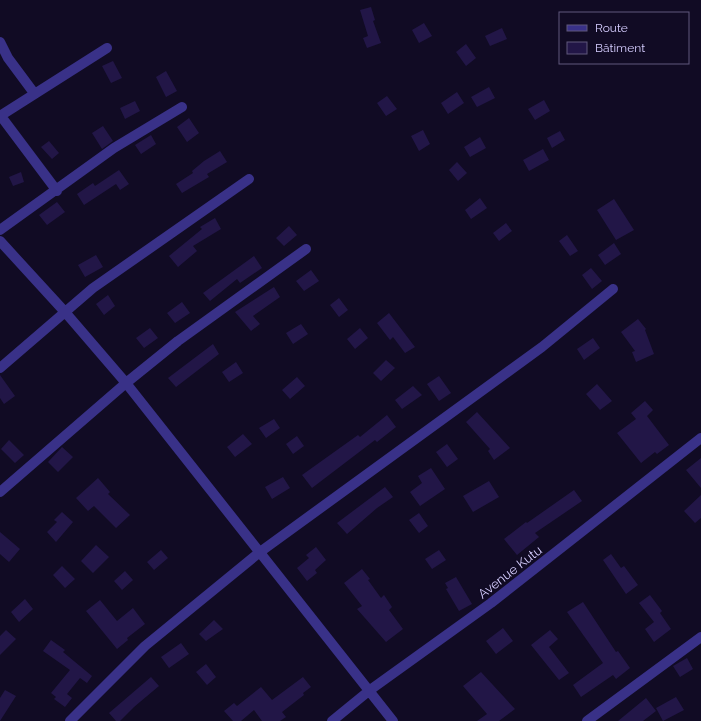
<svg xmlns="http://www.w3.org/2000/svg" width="701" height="721" viewBox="0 0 701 721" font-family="Raleway,sans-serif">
<rect width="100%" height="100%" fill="#110b24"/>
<path fill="#221647" d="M371,7L375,20L373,21L381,43L367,48L363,38L368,36L360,10Z
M424,23L432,36L419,43L412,30Z
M502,28L507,39L490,46L485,36Z
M466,44L476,58L466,66L456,52Z
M113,61L122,78L111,83L102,66Z
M166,71L177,91L166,97L156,77Z
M489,87L495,98L477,107L471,97Z
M457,92L464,103L448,114L441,103Z
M387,96L397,109L386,116L377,103Z
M544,100L550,111L535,120L528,109Z
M135,101L140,111L125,119L120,108Z
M189,118L199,133L187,142L177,127Z
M103,126L113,141L102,149L92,133Z
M423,130L430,144L419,151L411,136Z
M560,131L565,140L552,148L547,138Z
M151,135L156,144L141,154L135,145Z
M480,137L486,148L470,157L464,147Z
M49,141L59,153L52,159L41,147Z
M543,149L549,160L529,171L523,160Z
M220,151L227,162L207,174L209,177L182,193L176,184L193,173L192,171L204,161Z
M457,162L467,173L458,181L449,170Z
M119,170L129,184L120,190L116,184L84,205L77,194L93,183L95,186Z
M21,172L24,182L13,186L9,177Z
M480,198L487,208L471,219L465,210Z
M614,199L634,230L616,240L597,210Z
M57,202L65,212L47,225L39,215Z
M215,218L221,229L193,246L197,251L178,267L169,256L202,229L200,227Z
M506,223L512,231L499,241L493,233Z
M289,226L297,235L284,246L276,238Z
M567,235L578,251L570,256L559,241Z
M614,243L621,254L605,265L598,255Z
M96,255L103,267L85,277L78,265Z
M254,256L262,268L240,283L237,279L210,301L203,293Z
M591,268L602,281L592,289L582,275Z
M311,270L319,281L304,291L296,281Z
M274,287L280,297L253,316L260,324L251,331L235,312Z
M108,295L115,306L104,315L96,304Z
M339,298L348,310L339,317L330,305Z
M182,302L190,313L175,323L167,313Z
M389,313L415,347L405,353L393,337L390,340L377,323Z
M638,319L646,329L645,330L654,354L636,362L632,352L635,351L621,332Z
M301,324L308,334L293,344L286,333Z
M150,328L158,338L144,348L136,338Z
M360,328L368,338L355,349L347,339Z
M593,338L600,348L584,360L577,349Z
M213,344L219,354L176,387L168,378Z
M386,360L395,368L381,381L373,373Z
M236,362L243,373L229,382L222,372Z
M0,375L15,396L4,404L0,398Z
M439,376L451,393L439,401L427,384Z
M297,377L305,386L290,399L282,390Z
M597,384L612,401L600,410L586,394Z
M413,386L422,395L402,409L395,400Z
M645,401L653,410L647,416L669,445L657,454L655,452L641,463L617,433L636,419L631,413Z
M477,412L510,448L494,460L488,451L490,449L466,422Z
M387,415L396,427L377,442L375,440L312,488L302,475L358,435L360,437Z
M274,419L280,428L266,438L259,428Z
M243,434L252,444L235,457L227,447Z
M297,436L304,446L293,454L286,444Z
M9,440L24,455L15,463L1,449Z
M447,444L458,459L447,467L436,452Z
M62,447L73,457L58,472L48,462Z
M701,458V488L686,470Z
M431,468L445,489L420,506L410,492L422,483L418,476Z
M283,477L290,488L272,499L265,487Z
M98,478L110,492L108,494L130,515L116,528L94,506L88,511L76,498Z
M489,481L499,497L473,512L463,496Z
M385,487L393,497L377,508L347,534L337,523Z
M574,490L582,501L535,533L539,537L517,555L504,539L526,522L527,523Z
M701,495V518L695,523L684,511Z
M62,512L73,522L56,542L47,532L57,522L54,520Z
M419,513L428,526L419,533L409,520Z
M0,532L20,549L9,562L0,554Z
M96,545L109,557L93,573L81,561Z
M316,547L326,560L315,570L317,573L307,581L297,568L309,558L306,555Z
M161,550L168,558L154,570L147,562Z
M439,550L446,560L432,569L425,559Z
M611,554L621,568L624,566L638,585L626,594L603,560Z
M62,566L75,579L65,588L53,575Z
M362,569L370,579L368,580L381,598L384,595L392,607L389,610L403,629L386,642L357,609L362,606L344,583Z
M125,571L133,580L122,590L114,581Z
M456,577L472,604L459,611L446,589L448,588L445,583Z
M650,595L662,611L660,613L671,629L654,642L645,629L654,622L639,603Z
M25,599L33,609L19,622L11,612Z
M100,600L117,621L133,608L145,624L127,638L128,640L117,649L86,611Z
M583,602L616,652L618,651L630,668L616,679L613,675L581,697L573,685L603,663L567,612Z
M214,620L223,629L206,641L199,634Z
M503,628L513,641L496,654L486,641Z
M6,630L16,639L0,655V636Z
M550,630L558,639L549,647L569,673L559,680L531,645Z
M51,640L65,650L63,652L92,676L87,683L80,678L67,694L72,698L65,707L54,699L56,697L51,693L70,670L43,651Z
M181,643L189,654L169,668L161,657Z
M687,658L693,669L680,677L673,666Z
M206,664L216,677L207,685L196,672Z
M481,672L515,709L499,721H477L487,714L463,686Z
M151,677L159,686L134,707L120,721H116L109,713Z
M303,677L311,687L303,693L304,695L282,712L286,717L280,721H262L254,710L241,721H233L224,711L234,703L237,706L261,687L272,700Z
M5,690L16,696L0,721V698Z
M676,697L684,710L663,721L656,708Z
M646,698L656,711L643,721H618Z"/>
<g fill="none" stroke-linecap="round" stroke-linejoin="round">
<path stroke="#393188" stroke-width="10" d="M0,42L8,58L34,93
M0,115L57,191
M0,116L107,48
M0,230L114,148L182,107
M0,241L65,312L126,383L393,721
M0,368L93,288L249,179
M0,492L126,383L178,341L306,249
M70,721L145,646L260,552L542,347L613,289
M332,721L370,690L491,603L701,438
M587,721L701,637"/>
</g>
<g text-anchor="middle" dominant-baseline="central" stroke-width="3" stroke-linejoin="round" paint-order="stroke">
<g font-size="13" fill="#d6ceff" stroke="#110b24">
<text transform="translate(510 572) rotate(-38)">Avenue Kutu</text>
</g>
</g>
<rect x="559" y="12" width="130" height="52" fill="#110b24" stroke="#60597c"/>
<rect x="567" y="25" width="20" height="6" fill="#393188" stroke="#60597c"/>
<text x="595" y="32" font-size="12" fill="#d6ceff">Route</text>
<rect x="567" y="42" width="20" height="12" fill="#221647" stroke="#60597c"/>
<text x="595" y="52" font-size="12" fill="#d6ceff">Bâtiment</text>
</svg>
